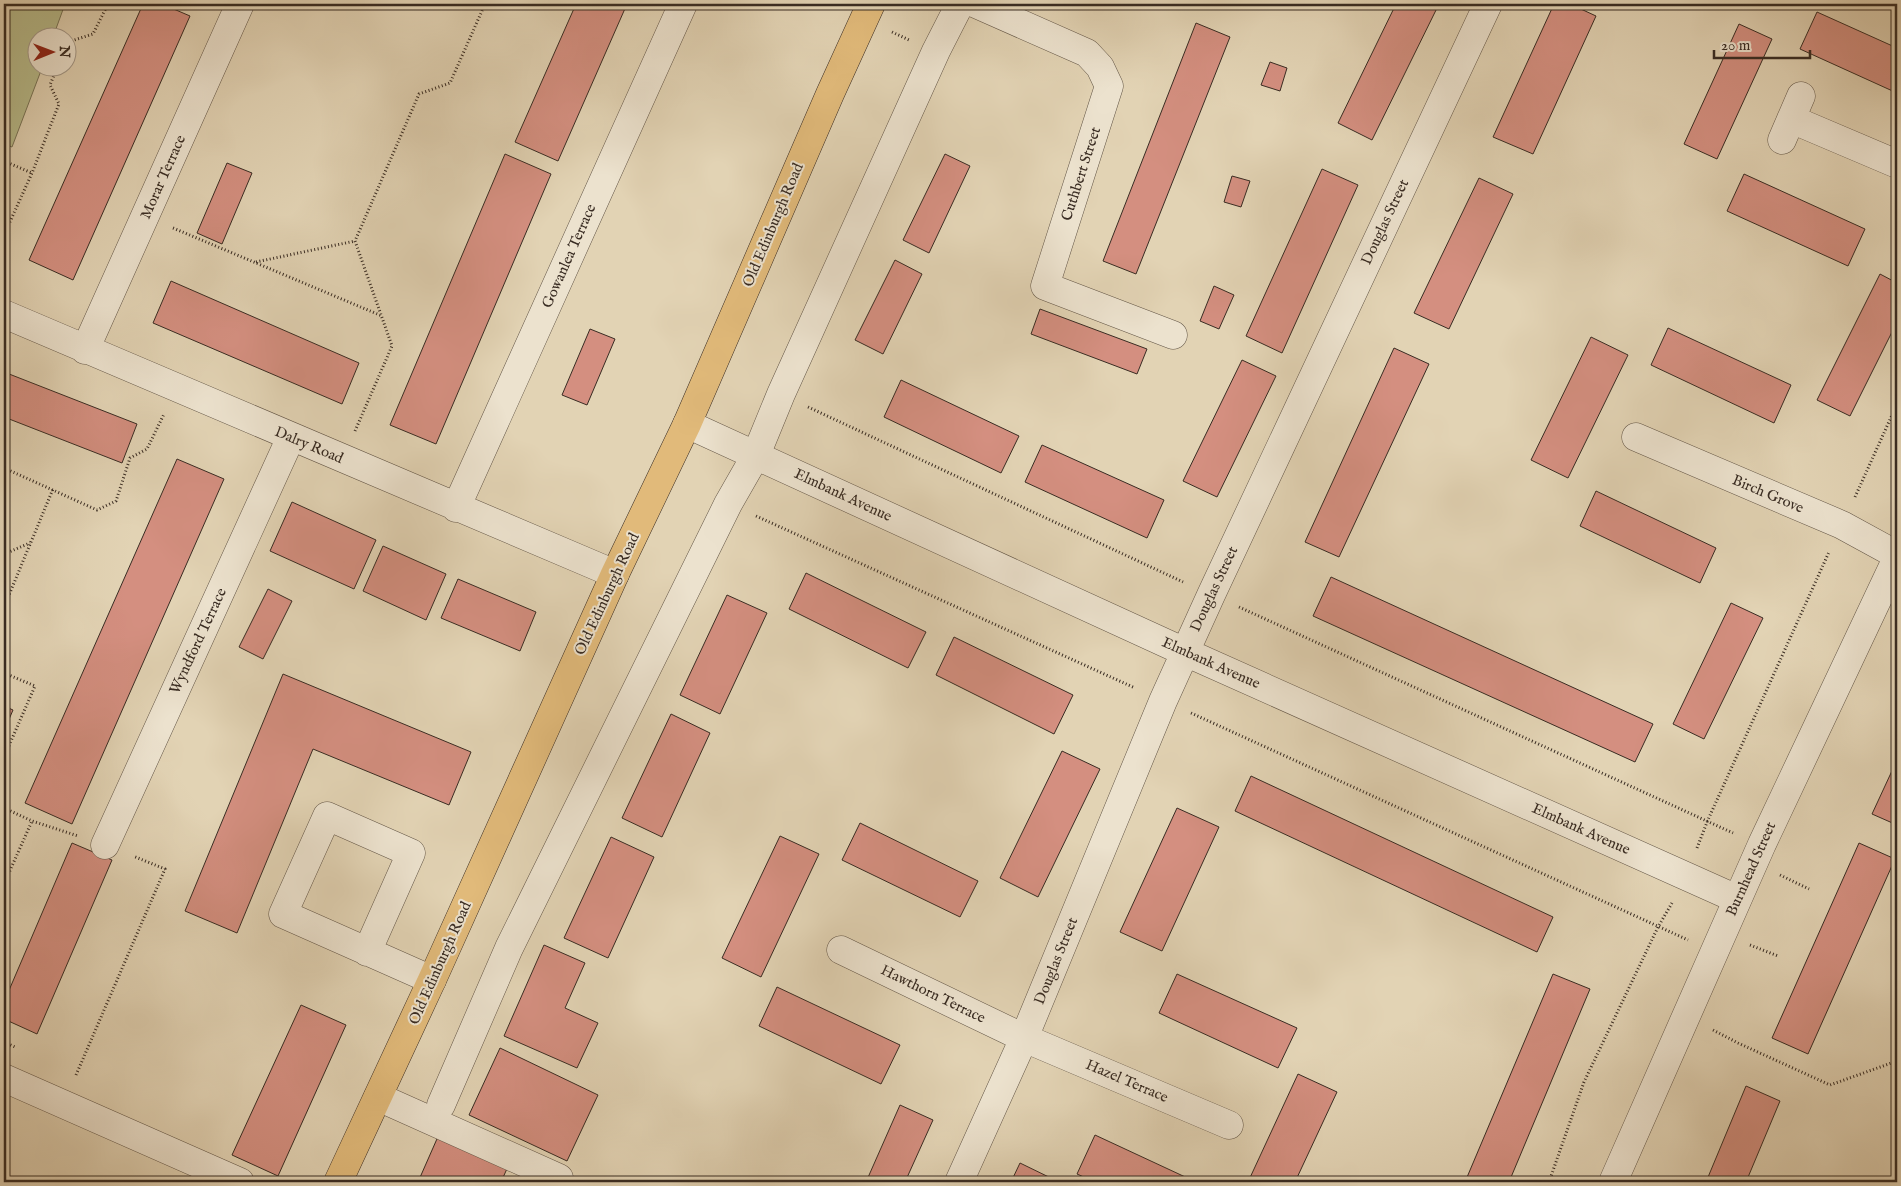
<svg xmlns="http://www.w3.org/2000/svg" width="1901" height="1186" viewBox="0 0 1901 1186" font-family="'IM FELL English',serif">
<rect width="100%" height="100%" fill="#e2d3b4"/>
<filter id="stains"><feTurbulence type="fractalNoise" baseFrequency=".004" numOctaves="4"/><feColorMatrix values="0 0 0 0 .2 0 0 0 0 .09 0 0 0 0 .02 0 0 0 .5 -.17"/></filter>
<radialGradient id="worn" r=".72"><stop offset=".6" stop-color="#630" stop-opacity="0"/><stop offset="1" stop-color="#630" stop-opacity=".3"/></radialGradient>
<path fill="#b7bb8b" stroke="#787457" d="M4,4H65L53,37L38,38V68H42L12,147L4,144Z"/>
<path fill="#d48f80" stroke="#392c23" d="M143,4H162L190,16L73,280L29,260Z
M576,4H627L558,161L515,142Z
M1396,4H1439L1372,140L1338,123Z
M1554,4H1570L1596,16L1533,154L1493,137Z
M1817,12L1897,48V93L1800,49Z
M1196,23L1230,37L1136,274L1103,261Z
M1739,24L1772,39L1717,159L1684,144Z
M1270,62L1287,68L1280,91L1261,85Z
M505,154L551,174L436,444L390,425Z
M945,154L970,166L929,253L903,240Z
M227,163L252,173L222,244L197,233Z
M1322,169L1358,185L1282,353L1246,336Z
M1744,174L1865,229L1848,266L1727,211Z
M1232,176L1250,181L1241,207L1224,202Z
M1479,178L1513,194L1449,329L1414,313Z
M895,260L922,274L883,354L855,340Z
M1880,274L1897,283V322L1850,416L1817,400Z
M171,281L359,363L342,404L153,323Z
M1214,286L1234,295L1219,329L1200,321Z
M1040,309L1147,349L1137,374L1031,334Z
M1668,328L1791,385L1774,423L1651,365Z
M590,329L615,339L587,405L562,395Z
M1591,337L1628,355L1568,478L1531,460Z
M1394,348L1429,364L1339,557L1305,542Z
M1242,360L1276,376L1217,497L1183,481Z
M4,372L137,424L122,463L4,417Z
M901,380L1019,436L1001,473L884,417Z
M1042,445L1164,500L1147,538L1025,482Z
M177,459L224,479L72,824L25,803Z
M1596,491L1716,548L1700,583L1580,526Z
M292,502L376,540L354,589L270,551Z
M383,546L446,574L426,620L363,591Z
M806,573L926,632L908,668L789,609Z
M1331,577L1653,724L1635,762L1313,616Z
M458,579L536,612L520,651L441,618Z
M268,589L292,601L263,659L239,647Z
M727,595L767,613L720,714L680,695Z
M1731,603L1763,618L1704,739L1673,724Z
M954,637L1073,695L1054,734L936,675Z
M283,674L471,752L449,805L313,749L237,933L185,911Z
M4,706L13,710L4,731Z
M671,714L710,733L662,837L622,818Z
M1062,751L1100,769L1038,897L1000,878Z
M1897,760V825L1872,814Z
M1251,776L1553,917L1537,952L1235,811Z
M1177,808L1219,827L1162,951L1120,932Z
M860,823L978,881L960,917L842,860Z
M780,836L819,854L761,977L722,958Z
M611,837L654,857L608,958L564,938Z
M72,843L112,860L37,1034L4,1019V1002Z
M1859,843L1895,859L1808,1054L1772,1038Z
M544,945L585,963L565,1008L598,1023L577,1068L504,1036Z
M1177,974L1297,1028L1278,1068L1159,1013Z
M1553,974L1590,989L1509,1182H1465Z
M777,987L900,1045L881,1084L759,1026Z
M301,1005L346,1025L278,1176L232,1155Z
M500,1048L598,1095L567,1161L469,1115Z
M1298,1074L1337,1092L1295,1182H1248Z
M1746,1086L1780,1101L1746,1182H1706Z
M900,1105L933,1120L905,1182H866Z
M440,1132L510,1162L501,1182H418Z
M1095,1135L1196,1182H1095L1077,1174Z
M1020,1163L1057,1181V1182H1011Z"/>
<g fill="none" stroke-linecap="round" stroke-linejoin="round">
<g stroke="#635647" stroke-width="29">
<path id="minor" d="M976,4L1087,53L1100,67L1109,86L1045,286L1173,335
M1791,119L1897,164
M1782,140L1801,96
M4,314L615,574
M85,350L240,4
M687,424L1185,652L1737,899
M1636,437L1842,525L1897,555
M456,508L683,4
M105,845L291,437
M841,950L1024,1038L1229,1125
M367,952L411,853L327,816L283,914L432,980
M4,1078L240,1182
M378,1097L559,1178
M441,1105L509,948L728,504L756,455L781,394L936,51L960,4
M959,1182L1024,1038L1163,701L1211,595L1488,4
M1613,1182L1762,844L1897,558"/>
</g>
<g stroke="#392c23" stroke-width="29">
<path id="major" d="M338,1182L432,980L615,574L687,424L830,94L871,4"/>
</g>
<path stroke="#392c23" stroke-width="3" stroke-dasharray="1 2.5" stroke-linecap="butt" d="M892,32L909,40
M68,42L93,34L108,4
M4,161L32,173
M173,228L382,316
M4,235L32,173L59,104L50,85L57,68
M256,262L355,241
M808,407L1183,582
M355,431L392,346L355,241L419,94L450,83L485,4
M4,468L97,510L116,501L130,458L147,449L164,414
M1855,497L1897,404
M756,516L1135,688
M4,554L30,543
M4,607L53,489
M1239,607L1733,833
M4,673L35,686L4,757
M1191,713L1688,940
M4,763L8,779L4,790
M4,808L32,821L78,836
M1697,848L1707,822L1829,552
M1780,875L1809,889
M4,884L32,821
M1750,945L1778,956
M1713,1030L1738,1043L1830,1085L1897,1061
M4,1042L15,1047
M76,1075L165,869L133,856
M1549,1182L1584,1082L1658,927L1672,903"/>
<use href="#minor" stroke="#ece2ce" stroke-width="28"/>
<use href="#major" stroke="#e1ba7a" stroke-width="28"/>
</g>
<g text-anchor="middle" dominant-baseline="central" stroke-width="4" stroke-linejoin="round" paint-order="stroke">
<g font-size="15" fill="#392c23" stroke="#ece2ce">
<text transform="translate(1081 174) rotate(-72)">Cuthbert Street</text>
<text transform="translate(163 177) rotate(-66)">Morar Terrace</text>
<text transform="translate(1385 222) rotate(-65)">Douglas Street</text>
<text transform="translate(773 225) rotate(-67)">Old Edinburgh Road</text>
<text transform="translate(569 256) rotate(-66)">Gowanlea Terrace</text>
<text transform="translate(309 445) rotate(23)">Dalry Road</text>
<text transform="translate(1768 494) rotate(23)">Birch Grove</text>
<text transform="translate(843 495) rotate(25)">Elmbank Avenue</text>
<text transform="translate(1214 589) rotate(-65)">Douglas Street</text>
<text transform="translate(607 594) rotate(-65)">Old Edinburgh Road</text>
<text transform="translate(198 641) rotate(-65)">Wyndford Terrace</text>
<text transform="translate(1211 663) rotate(24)">Elmbank Avenue</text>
<text transform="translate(1581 829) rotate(24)">Elmbank Avenue</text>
<text transform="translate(1751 869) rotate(-66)">Burnhead Street</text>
<text transform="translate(1056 961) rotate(-68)">Douglas Street</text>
<text transform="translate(440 963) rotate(-66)">Old Edinburgh Road</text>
<text transform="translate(933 994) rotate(26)">Hawthorn Terrace</text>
<text transform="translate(1127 1081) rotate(23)">Hazel Terrace</text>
</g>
</g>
<rect width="1901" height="1186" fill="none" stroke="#e2d3b4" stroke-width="20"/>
<rect x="5" y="5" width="1891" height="1176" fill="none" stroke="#392c23" stroke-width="2.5"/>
<rect x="10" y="10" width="1881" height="1166" fill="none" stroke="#392c23"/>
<g transform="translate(52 52) rotate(89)"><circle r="24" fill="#ece2ce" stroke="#a4998a"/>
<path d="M0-4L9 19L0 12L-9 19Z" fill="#8f2418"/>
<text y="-8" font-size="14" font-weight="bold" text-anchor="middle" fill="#392c23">N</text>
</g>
<path d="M1714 50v8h96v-8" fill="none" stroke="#392c23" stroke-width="2.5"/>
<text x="1721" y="50" font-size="15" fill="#392c23" stroke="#ece2ce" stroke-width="4" paint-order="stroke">20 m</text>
<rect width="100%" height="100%" filter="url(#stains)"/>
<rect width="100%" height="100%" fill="url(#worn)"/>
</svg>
